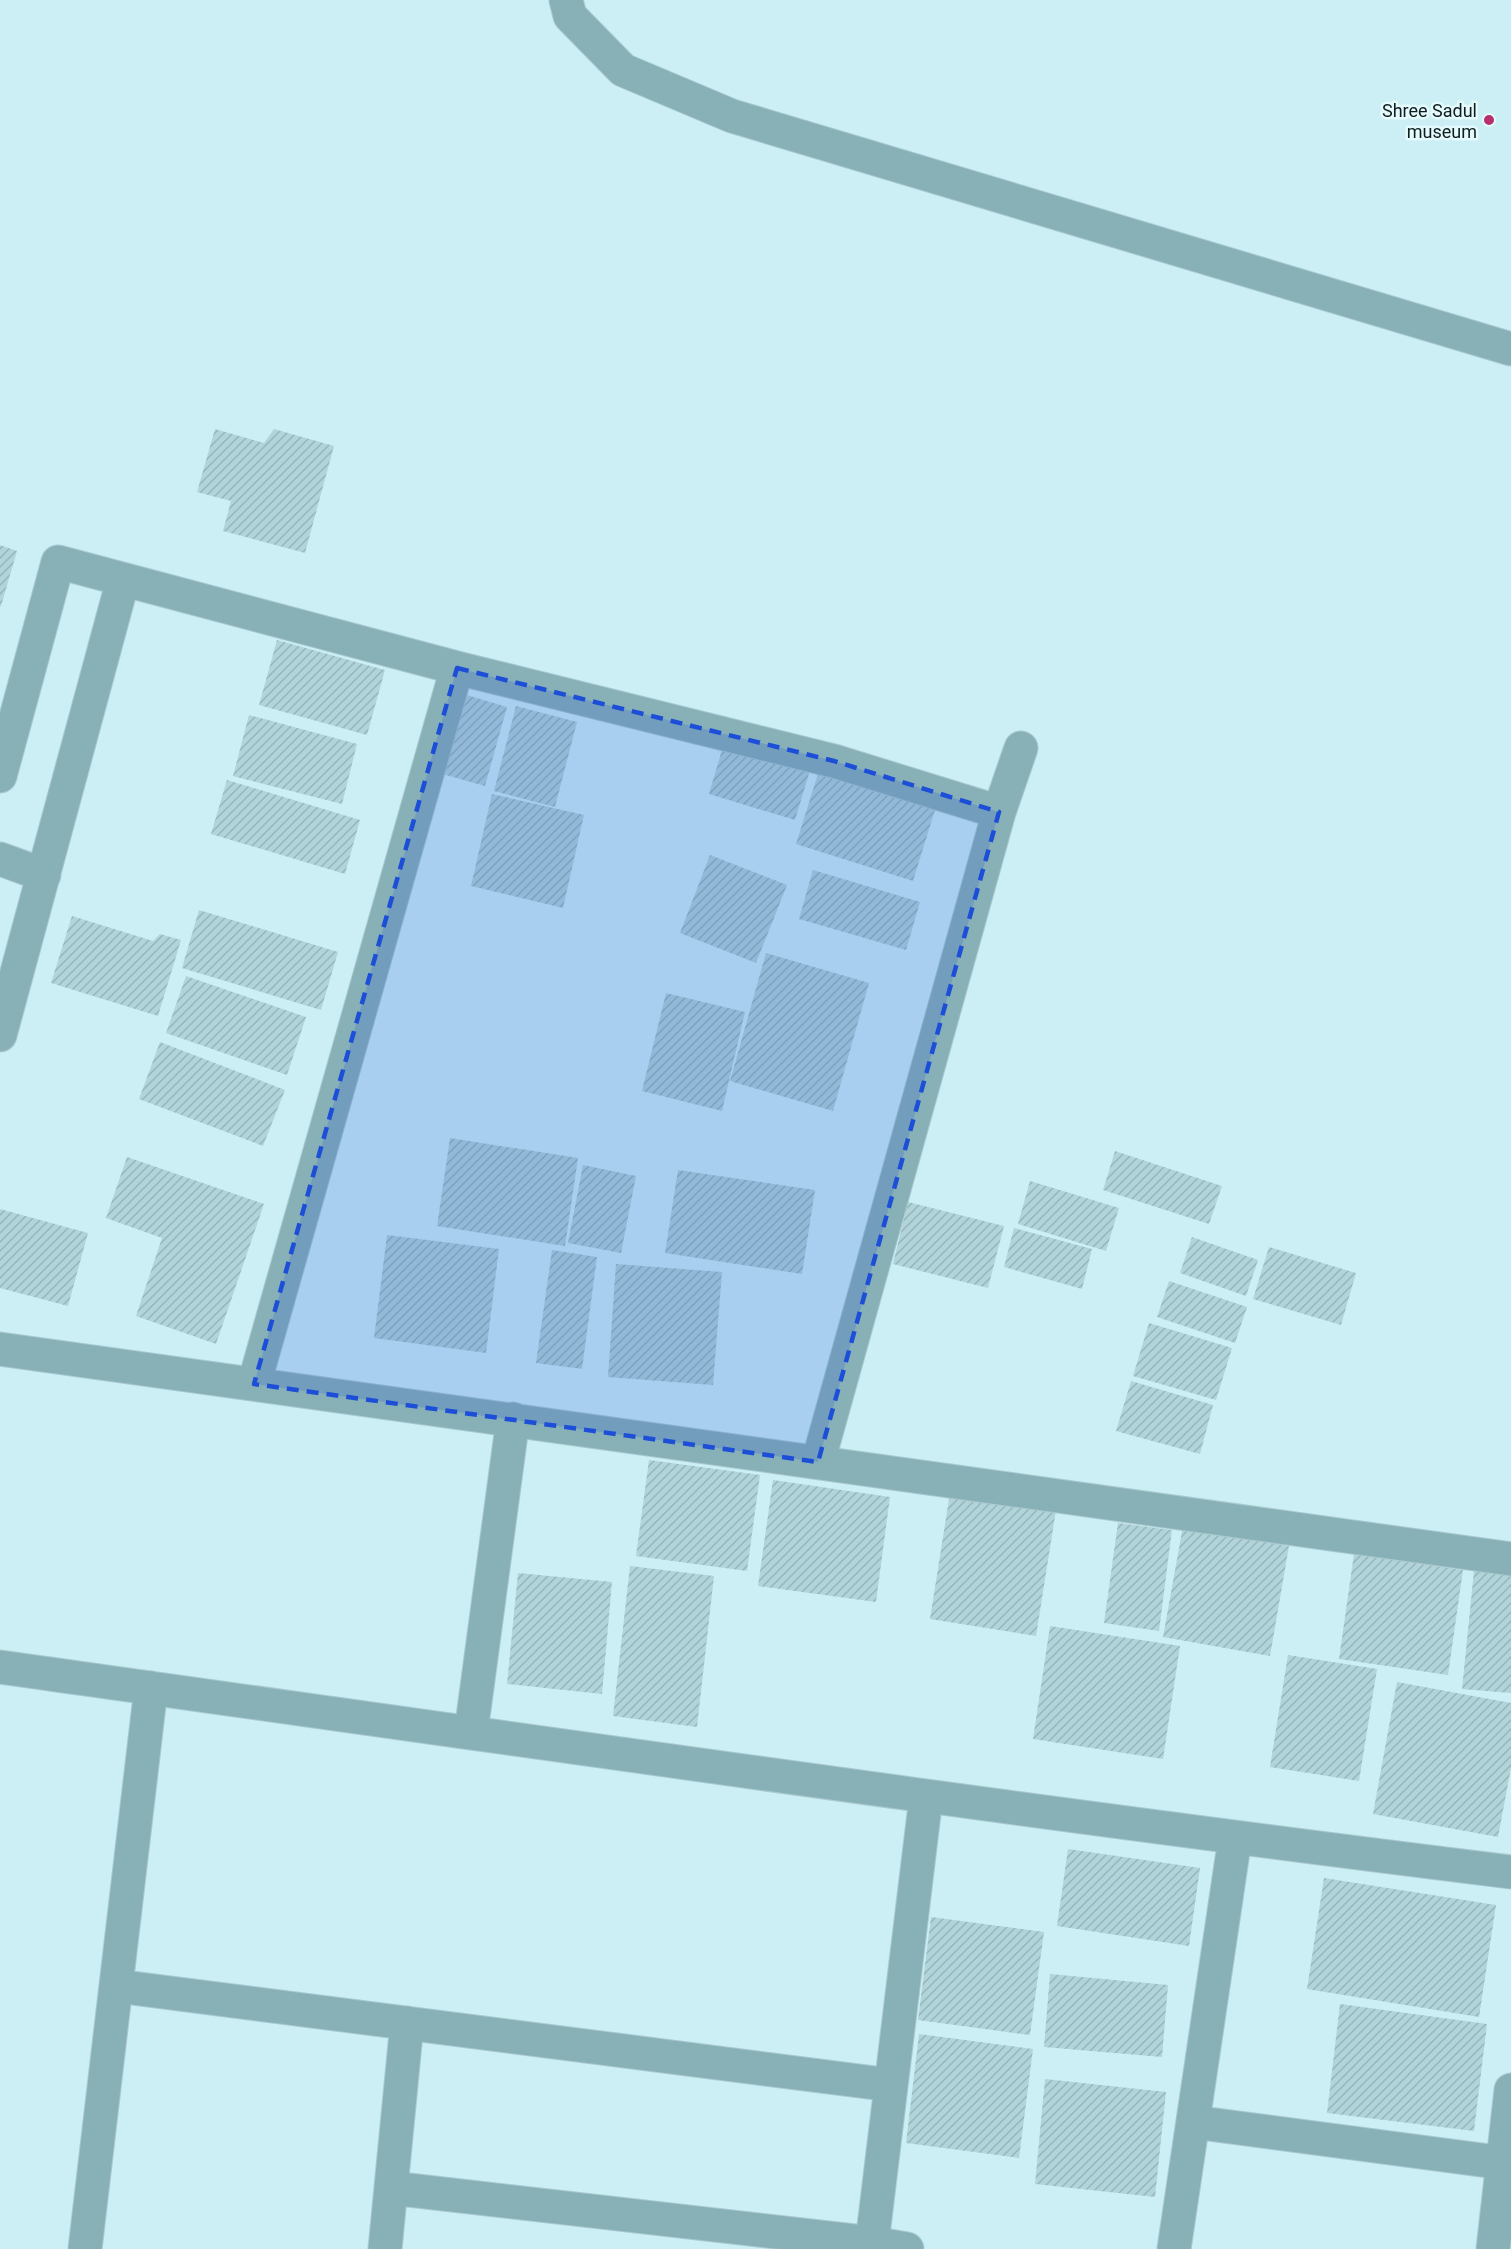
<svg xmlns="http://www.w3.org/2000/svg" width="1511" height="2249" viewBox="0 0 1511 2249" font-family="Roboto,sans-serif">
<defs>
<pattern id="building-hatch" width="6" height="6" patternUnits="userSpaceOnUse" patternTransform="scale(1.5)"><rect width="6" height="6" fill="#b0d4d9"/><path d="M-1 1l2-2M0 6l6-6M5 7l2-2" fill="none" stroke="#96b6ba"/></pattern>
</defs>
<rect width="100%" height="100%" fill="#cbeff5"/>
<path fill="url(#building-hatch)" d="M215,429L264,443L274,429L334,446L305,553L223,531L231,501L197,492Z
M0,545L17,551L1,606H0Z
M277,640L385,670L367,735L259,705Z
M460,693L507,707L485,786L439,773Z
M516,706L577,722L555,807L494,791Z
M249,715L357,744L342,804L233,776Z
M724,743L810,770L795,820L709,794Z
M818,774L935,810L913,881L796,844Z
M227,780L360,820L345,874L211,834Z
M492,794L584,815L563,908L471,886Z
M710,855L787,885L756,963L680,933Z
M813,870L920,902L906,950L799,919Z
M199,910L338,952L321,1010L182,968Z
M72,916L153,941L160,934L181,940L158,1016L51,983Z
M766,953L869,983L833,1111L730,1081Z
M186,976L306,1017L287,1075L166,1033Z
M666,993L745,1012L722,1111L642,1091Z
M160,1042L285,1090L263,1146L139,1099Z
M450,1138L578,1158L565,1246L437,1226Z
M1115,1151L1222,1186L1209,1224L1103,1190Z
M127,1157L264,1204L216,1344L136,1316L162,1238L106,1218Z
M583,1165L636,1176L621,1253L568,1243Z
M678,1170L815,1190L802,1274L665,1253Z
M1030,1181L1119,1208L1106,1251L1018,1224Z
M908,1202L1004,1226L988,1288L893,1264Z
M0,1209L88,1233L68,1306L0,1288Z
M1014,1228L1092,1249L1082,1289L1004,1267Z
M387,1235L499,1249L486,1353L374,1338Z
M1192,1237L1258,1260L1246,1296L1180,1273Z
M1269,1247L1356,1273L1341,1325L1253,1299Z
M552,1250L597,1257L582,1369L536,1363Z
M616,1264L722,1272L713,1385L608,1377Z
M1169,1281L1247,1307L1235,1343L1157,1317Z
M1149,1323L1232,1348L1216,1400L1133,1376Z
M1131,1381L1213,1405L1200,1454L1116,1431Z
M649,1460L760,1475L747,1571L636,1556Z
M773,1480L890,1497L876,1602L758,1586Z
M950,1493L1056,1510L1036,1636L930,1619Z
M1118,1523L1172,1530L1159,1631L1104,1623Z
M1183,1526L1289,1546L1270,1656L1163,1637Z
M1354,1554L1463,1570L1448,1675L1339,1659Z
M630,1566L714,1576L697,1727L613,1716Z
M1474,1571L1511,1575V1693L1462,1689Z
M518,1573L612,1582L602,1694L507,1684Z
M1050,1626L1180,1646L1163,1759L1033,1739Z
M1288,1655L1377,1669L1359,1781L1270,1767Z
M1397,1682L1511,1703V1768L1498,1837L1373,1814Z
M1068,1849L1200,1868L1189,1946L1057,1926Z
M1324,1878L1496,1905L1479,2017L1307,1989Z
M931,1917L1044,1932L1030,2035L918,2020Z
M1050,1974L1168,1985L1162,2057L1044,2047Z
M1340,2004L1487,2024L1474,2131L1327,2113Z
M919,2034L1033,2049L1019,2158L906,2143Z
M1045,2079L1166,2092L1155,2197L1035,2184Z"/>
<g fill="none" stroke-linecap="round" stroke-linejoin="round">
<g stroke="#a9c9ce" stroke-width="35">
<path id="minor" d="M566,0L570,16L623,70L732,116L1511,349
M0,776L58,562L457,668
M0,859L44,875
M0,1035L123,580
M0,1349L1511,1559
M254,1384L457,668L834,761L999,812
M818,1462L999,812L1021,748
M0,1667C503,1737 1006,1810 1511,1872
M471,1732L513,1419
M116,1986L891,2085
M1193,2122L1511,2164
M391,2188L872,2243L907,2249
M872,2243L926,1797
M85,2249L151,1688
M385,2249L407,2023
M1174,2249L1235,1838
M1493,2249L1511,2090"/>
</g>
<use href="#minor" stroke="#88b1b7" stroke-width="33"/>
</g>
<path fill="#1d4ed8" fill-opacity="0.2" stroke="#1d4ed8" stroke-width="4.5" stroke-dasharray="12 8" stroke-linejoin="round" d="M457,668L834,761L999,812L818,1462L254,1384Z"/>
<circle fill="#b82f6d" stroke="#e4fafd" stroke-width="2" cx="1489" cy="120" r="6"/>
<g text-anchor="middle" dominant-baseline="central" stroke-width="5" stroke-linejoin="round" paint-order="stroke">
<g font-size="18" fill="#0f1d1f" stroke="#e4fafd" text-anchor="end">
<text x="1477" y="110">Shree Sadul<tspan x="1477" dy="21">museum</tspan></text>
</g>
</g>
</svg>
